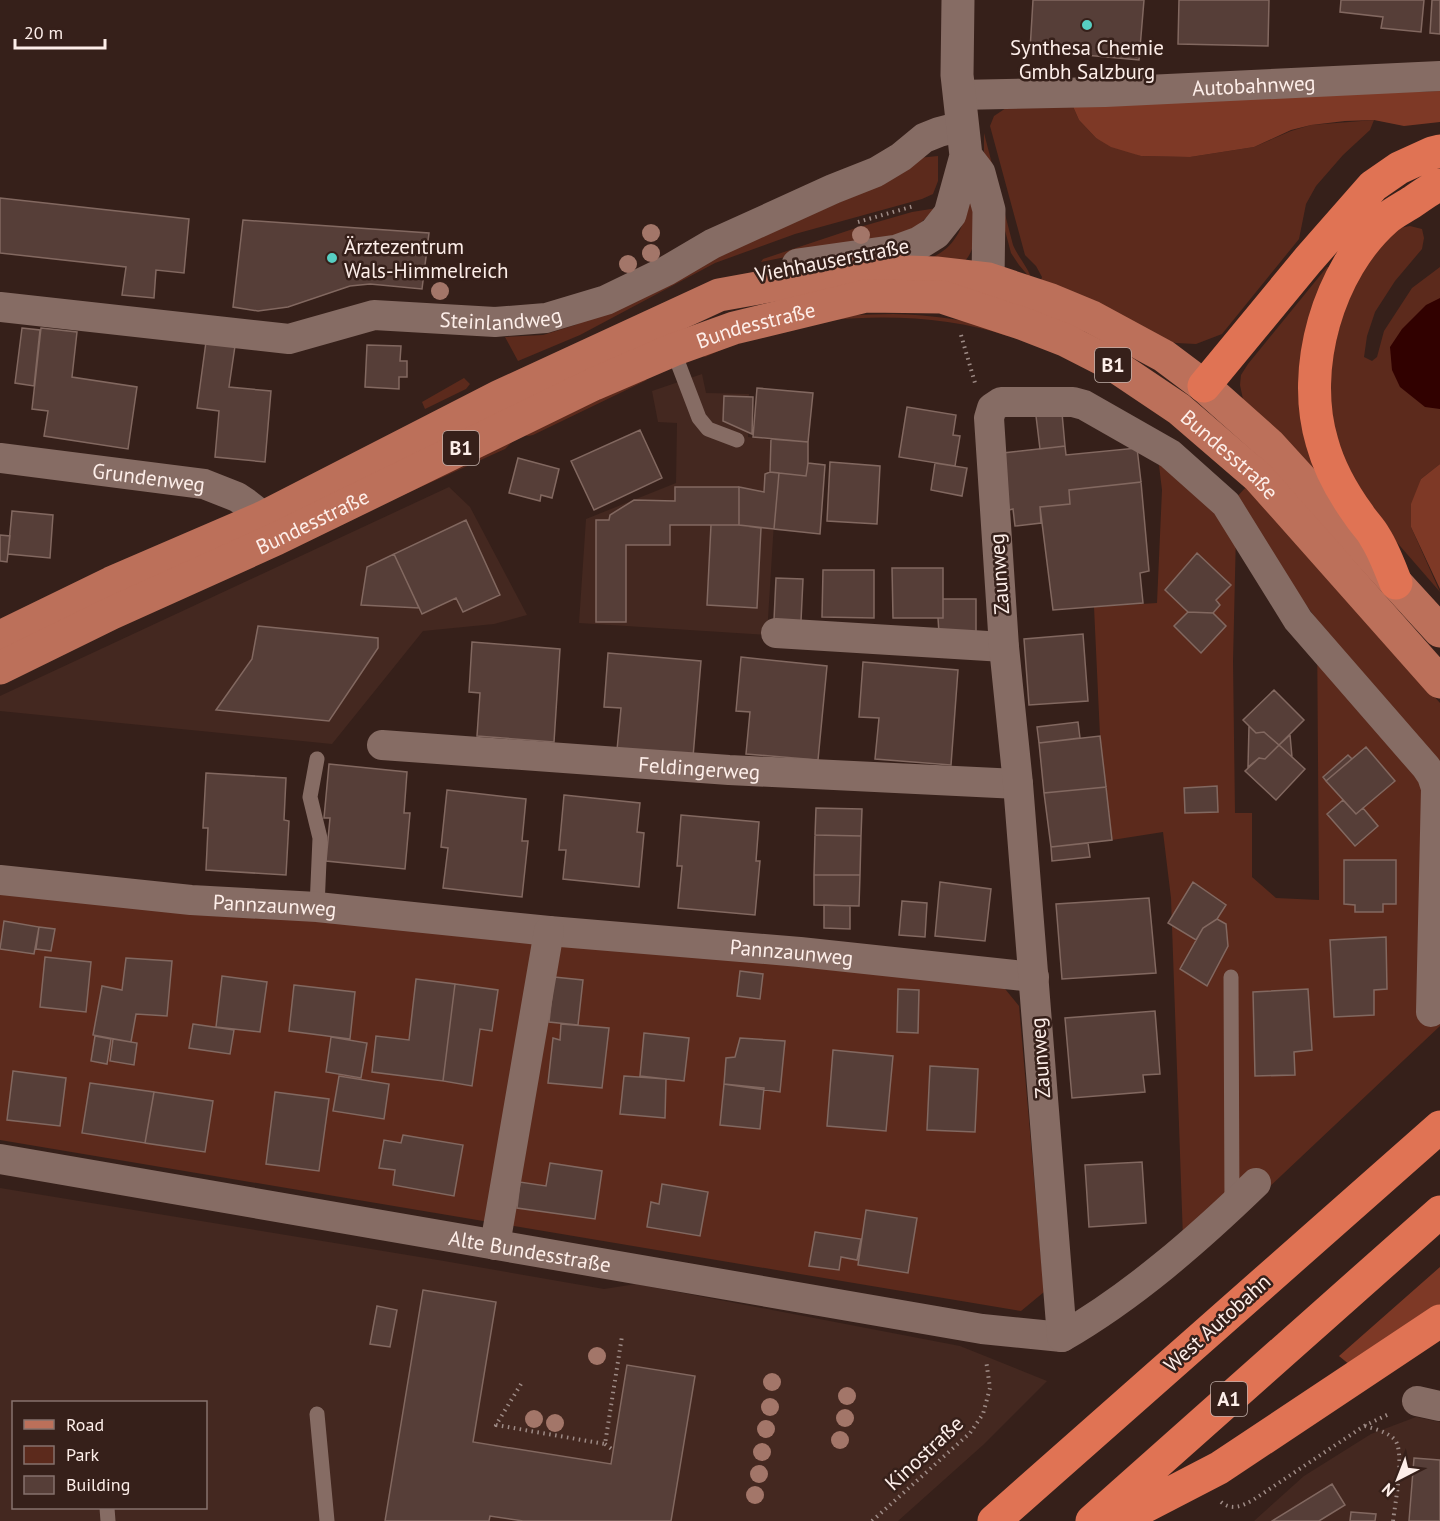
<svg xmlns="http://www.w3.org/2000/svg" width="1440" height="1521" viewBox="0 0 1440 1521" font-family="'PT Sans',sans-serif">
<rect width="100%" height="100%" fill="#36201a"/>
<path fill="#442820" fill-rule="evenodd" d="M702,374L706,393L749,394L748,437L779,441L767,635L579,623L586,519L676,483L677,423L658,422L652,391Z
M449,487L470,507L527,615L494,624L423,631L332,744L0,711V696Z
M0,1188L444,1261L604,1289L636,1284L960,1346L1047,1381L983,1445L898,1521H0ZM14,1402H206V1508H14Z
M1416,1417L1440,1422V1521H1254L1304,1476L1371,1434Z"/>
<path fill="#5c2a1c" d="M1071,102L1079,120L1096,138L1141,156L1190,157L1254,147L1291,131L1311,125L1374,120L1370,130L1343,155L1316,186L1306,204L1299,239L1222,334L1196,344L1176,343L1161,339L1040,284L1042,277L1036,266L1025,255L990,126L994,116L1009,106Z
M984,133L1013,245C1018,257 1030,270 1031,279L1019,265L1011,253L984,152Z
M938,156V181L933,194L922,199L795,234L715,263L580,335L518,361L505,337L543,335L575,325L745,243L884,183L918,158Z
M970,202L973,203C973,223 980,251 961,264L933,257C957,246 963,225 970,202Z
M937,208L916,227L906,233L761,262L763,259L853,229L912,212Z
M1410,226L1422,229L1424,238L1422,249L1395,281L1375,312L1367,336L1364,357L1372,361L1377,357L1384,331L1412,288L1440,267V464L1421,479L1411,527L1440,592L1367,508L1339,456L1326,378L1351,284L1395,229Z
M1327,267L1332,268L1316,473L1244,404L1240,385L1241,375L1248,364Z
M893,314C933,315 969,320 1008,331L1012,334L1007,336C941,313 850,313 781,328C755,334 729,347 705,357L702,355L704,350L710,346L728,340L806,321L852,315Z
M464,378L470,384L466,389L425,409L422,402Z
M642,379L647,380L533,435L528,436L525,435Z
M513,441L505,449L372,509Z
M1158,457L1236,533L1233,661L1235,813H1252V877L1276,898L1319,900L1317,620L1232,502L1248,485L1440,703V1026L1264,1192L1183,1239L1171,898L1163,832L1112,840L1100,736L1094,607L1157,603L1162,490Z
M0,891L1001,984L1019,1006L1044,1292L1021,1311L0,1140Z"/>
<path fill="#7e3926" d="M1440,91V122L1404,126L1374,120L1345,121L1311,125L1291,130L1254,147L1190,157L1141,156L1111,147L1096,138L1079,120L1071,102Z
M1440,464V589L1411,527V504L1421,479Z
M1440,1267V1306L1350,1365L1339,1356Z"/>
<path fill="#310100" d="M1440,298V409L1425,407L1400,387L1392,370L1390,347L1402,329L1426,305Z"/>
<path fill="#563e38" stroke="#826860" stroke-width="1.5" d="M1033,0H1144L1139,60L1030,50Z
M1179,0H1269L1268,46L1178,44Z
M1341,0H1424L1421,32L1381,28L1383,17L1340,12Z
M1432,0H1440V34L1430,33Z
M0,198L189,219L184,273L156,270L154,298L122,295L126,267L0,253Z
M243,220L429,233L422,289L370,284L350,286L288,307L258,311L233,307Z
M22,328L40,330L34,386L15,383Z
M41,328L77,332L72,377L137,387L128,449L44,436L48,411L32,409Z
M206,342L235,346L229,387L271,391L265,462L215,457L219,411L197,408Z
M367,345L401,346L400,361H407V377H399V389L365,387Z
M757,388L813,393L808,442L753,437Z
M724,396L753,397L752,434L723,421Z
M907,407L956,415L953,435L960,436L955,466L899,457Z
M1062,413L1065,446L1040,449L1036,416Z
M640,430L662,478L594,510L571,461Z
M771,439L808,442V463L806,476L770,472Z
M1065,446L1066,455L1137,448L1141,482L1069,490L1070,504L1040,507L1041,523L1015,526L1013,509L1009,510L1003,453Z
M518,458L559,469L552,498L541,495L540,501L509,493Z
M830,462L880,466L877,524L827,521Z
M808,463L825,465L820,534L774,529L779,473L806,476Z
M935,463L967,468L962,496L931,490Z
M770,472L779,473L774,529L739,525V487L764,492L765,474Z
M1141,482L1149,571L1140,573L1143,603L1053,610L1040,507L1070,504L1069,490Z
M675,487H739V525H670V545H626V622H596V520H609L610,515L634,500L675,501Z
M12,511L53,515L50,558L8,554Z
M466,520L500,595L463,612L456,598L422,614L394,554Z
M711,525H739L761,528L757,608L707,605Z
M0,535L10,536L7,562L0,561Z
M1197,553L1231,585L1216,600L1220,605L1213,613L1188,612L1165,590Z
M394,554L419,608L361,605L367,567Z
M892,568H943V618H893Z
M823,570H874V618L822,617Z
M776,578L803,579L801,621L774,620Z
M943,599H976V633H939L938,618H943Z
M1188,612L1213,613L1226,626L1201,653L1174,626Z
M258,626L378,638V648L329,721L216,710L252,659Z
M1083,634L1088,701L1029,705L1024,639Z
M472,642L560,649L554,742L477,736L480,693L469,692Z
M608,653L701,661L693,757L617,750L621,708L604,707Z
M741,657L827,666L818,760L746,754L750,712L736,711Z
M863,662L958,670L951,765L875,759L879,718L859,717Z
M1274,690L1304,720L1279,745L1264,732L1256,733L1243,720Z
M1078,722L1080,738L1039,743L1037,727Z
M1249,726L1256,733L1264,732L1279,745L1265,759L1259,758L1248,767Z
M1290,735L1292,757L1279,745Z
M1100,736L1106,787L1044,793L1039,743Z
M1279,745L1305,769L1276,800L1245,771L1259,758L1265,759Z
M1366,747L1395,781L1356,814L1326,781Z
M1348,755L1352,759L1326,781L1323,777Z
M329,764L407,772L404,813H410L405,869L326,861L330,818H324Z
M206,773L286,778L284,820L289,821L286,875L206,870L208,828H203Z
M1217,786L1218,812L1185,813L1184,788Z
M1106,787L1112,840L1051,847L1044,793Z
M447,790L526,799L522,841H528L522,897L443,888L448,848L441,847Z
M564,795L640,803L637,832L644,833L639,887L563,879L566,850H559Z
M1343,800L1356,814L1363,808L1378,826L1355,846L1327,814Z
M816,808L862,809L861,836L815,835Z
M681,815L759,822L756,861H760L755,915L678,908L682,866H677Z
M815,835L861,836L860,875H814Z
M1088,843L1090,857L1052,861L1051,847Z
M1344,860H1396V904H1383V912H1355V905L1344,904Z
M814,875H860L859,906L814,905Z
M940,882L991,889L985,941L935,936Z
M1193,882L1226,905L1217,919L1203,928L1196,940L1168,923Z
M1149,898L1156,973L1062,979L1056,904Z
M902,901L927,903L925,937L899,935Z
M824,905L850,906V929L824,928Z
M1217,919L1226,924L1228,946L1207,986L1180,969L1203,928Z
M4,921L39,927L34,954L0,949Z
M39,927L55,929L51,951L36,949Z
M1386,937L1387,989L1374,990V1015L1334,1017L1330,940Z
M45,957L91,962L86,1012L40,1007Z
M126,958L172,961L167,1016L136,1014L131,1042L93,1035L102,986L122,990Z
M740,971L763,974L760,999L737,996Z
M222,976L267,982L260,1032L216,1027Z
M554,977L583,980L578,1025L549,1022Z
M416,979L455,984L443,1081L372,1072L376,1036L409,1040Z
M455,984L498,990L492,1031L480,1029L472,1086L443,1081Z
M294,985L355,992L350,1039L289,1031Z
M898,989L919,990L918,1033L897,1032Z
M1308,989L1312,1050L1294,1052L1295,1075L1255,1076L1253,992Z
M1155,1011L1160,1074L1143,1075L1145,1092L1072,1098L1065,1018Z
M193,1024L234,1030L230,1054L189,1048Z
M561,1024L609,1028L602,1088L548,1083L553,1038L560,1040Z
M644,1033L689,1038L684,1081L640,1076Z
M95,1036L111,1039L107,1064L91,1061Z
M331,1037L367,1043L361,1078L326,1072Z
M740,1038L785,1041L780,1092L724,1084L726,1058L735,1057Z
M113,1039L137,1043L134,1065L110,1061Z
M833,1050L893,1056L886,1131L827,1126Z
M930,1066L978,1069L975,1132L927,1130Z
M13,1071L66,1078L60,1126L7,1120Z
M339,1076L389,1084L384,1119L333,1111Z
M624,1076L666,1079L665,1118L620,1114Z
M90,1083L154,1092L145,1143L82,1133Z
M724,1084L764,1088L760,1129L720,1125Z
M154,1092L213,1101L205,1152L145,1143Z
M275,1092L329,1099L319,1171L266,1164Z
M403,1135L463,1145L454,1196L393,1185L395,1170L379,1168L384,1140L401,1143Z
M1142,1162L1146,1223L1089,1227L1085,1165Z
M550,1163L602,1171L595,1219L517,1208L520,1182L546,1186Z
M662,1184L708,1192L700,1236L647,1227L651,1202L659,1204Z
M866,1210L917,1218L908,1273L858,1265Z
M815,1232L861,1239L857,1260L841,1257L839,1270L809,1266Z
M423,1290L496,1302L473,1442L611,1464L627,1365L695,1376L671,1521H523L490,1516L489,1521H385Z
M377,1306L397,1310L390,1347L370,1344Z
M1414,1458L1440,1460V1521H1409Z
M1332,1484L1345,1505L1319,1521H1272Z
M1351,1512L1376,1514L1375,1521H1350Z"/>
<g fill="none" stroke-linecap="round" stroke-linejoin="round">
<path stroke="#9e8b86" stroke-width="4" stroke-dasharray="1.5 4.5" stroke-linecap="butt" d="M858,222L914,206
M961,335L975,383
M521,1384L496,1425L605,1444L622,1336
M1365,1426C1375,1429 1388,1432 1395,1440C1405,1453 1395,1504 1393,1521
M605,1444L613,1450
M1221,1502C1232,1511 1242,1506 1253,1500L1364,1426L1391,1413
M872,1521L970,1433L983,1414L990,1388L986,1360"/>
<path stroke="#866c64" stroke-width="15" d="M673,350L699,418L708,429L737,440
M317,759L310,797L320,838L317,907
M1231,977L1232,1206
M317,1414L327,1521
M107,1508L108,1521"/>
<g stroke="#866c64" stroke-width="30">
<path id="s1" d="M958,95L1105,92L1440,76"/>
<path id="s2" d="M0,307L289,339L374,315L495,322L546,318L606,300L666,271L712,244L833,189L876,172L901,157L924,138L939,132L962,126"/>
<path id="s3" d="M0,458L204,484L237,497L246,503L264,517L274,536"/>
<path d="M776,633L1004,647"/>
<path id="s4" d="M382,745L729,770L1018,784"/>
<path id="s5" d="M0,880L191,900L317,907L549,931L800,952L1034,977"/>
<path id="s6" d="M0,1159L982,1329L1062,1337"/>
<path d="M1256,1183C1197,1240 1133,1296 1062,1337L1018,784L1004,647L989,418L992,408L1001,402H1073L1084,405L1170,454L1226,504L1298,620L1426,767L1432,776L1436,788L1431,1012"/>
<path d="M495,1245L549,931"/>
<path d="M1417,1401L1440,1406"/>
</g>
<path stroke="#866c64" stroke-width="33" d="M798,265L897,251L919,243L935,233L950,214L966,156L957,75L958,0
M964,291L988,279L989,210L979,173L966,156"/>
<g stroke="#bc705a" stroke-width="33">
<path d="M0,637L111,583L264,517L500,396L719,295L824,276L879,271L936,273L988,279L1051,300L1092,317L1164,356L1204,386L1269,444L1440,631"/>
<path id="s7" d="M0,668L112,613L276,539L594,384L673,350L734,328L866,296L942,297L1021,323L1065,340L1112,364L1179,409L1258,477L1440,682"/>
</g>
<path stroke="#e07354" stroke-width="33" d="M1204,386L1308,260L1373,186L1399,168L1432,153L1440,151
M1396,583C1390,568 1384,551 1375,537C1371,529 1364,523 1359,515C1343,493 1329,468 1322,442C1300,369 1328,270 1386,219C1393,213 1401,209 1409,204C1419,198 1429,189 1440,185
M994,1521L1440,1127
M1092,1521L1440,1212
M1117,1521L1219,1468L1440,1321"/>
</g>
<g fill="#a37669">
<circle cx="651" cy="233" r="9"/>
<circle cx="861" cy="235" r="9"/>
<circle cx="651" cy="253" r="9"/>
<circle cx="628" cy="264" r="9"/>
<circle cx="440" cy="291" r="9"/>
<circle cx="597" cy="1356" r="9"/>
<circle cx="772" cy="1382" r="9"/>
<circle cx="847" cy="1396" r="9"/>
<circle cx="770" cy="1407" r="9"/>
<circle cx="845" cy="1418" r="9"/>
<circle cx="534" cy="1419" r="9"/>
<circle cx="555" cy="1423" r="9"/>
<circle cx="766" cy="1429" r="9"/>
<circle cx="840" cy="1440" r="9"/>
<circle cx="762" cy="1452" r="9"/>
<circle cx="759" cy="1474" r="9"/>
<circle cx="755" cy="1495" r="9"/>
</g>
<g fill="#57cec2" stroke="#36201a" stroke-width="2">
<circle cx="1087" cy="25" r="6"/>
<circle cx="332" cy="258" r="6"/>
</g>
<g text-anchor="middle" dominant-baseline="central" stroke-width="5" stroke-linejoin="round" paint-order="stroke">
<g fill="#36201a" stroke="#c1b0ab" stroke-width="1.5">
<rect x="1095" y="348" width="36" height="34" rx="4.5"/>
<rect x="443" y="431" width="36" height="34" rx="4.5"/>
<rect x="1211" y="1382" width="36" height="34" rx="4.5"/>
</g>
<g font-size="20" font-weight="bold" fill="#fdeee9">
<text x="1113" y="365">B1</text>
<text x="461" y="448">B1</text>
<text x="1229" y="1399">A1</text>
</g>
<g font-size="21" fill="#fdeee9" stroke="#36201a">
<text x="1087" y="47">Synthesa Chemie<tspan x="1087" dy="24">Gmbh Salzburg</tspan></text>
<text x="344" y="246" text-anchor="start">Ärztezentrum<tspan x="344" dy="24">Wals-Himmelreich</tspan></text>
</g>
<g font-size="21" fill="#fdeee9" stroke="#36201a">
<text stroke="none"><textPath href="#s1" startOffset="296">Autobahnweg</textPath></text>
<text transform="translate(832 260) rotate(-11)">Viehhauserstraße</text>
<text stroke="none"><textPath href="#s2" startOffset="506">Steinlandweg</textPath></text>
<text stroke="none"><textPath href="#s7" startOffset="831">Bundesstraße</textPath></text>
<text stroke="none"><textPath href="#s7" startOffset="1353">Bundesstraße</textPath></text>
<text stroke="none"><textPath href="#s3" startOffset="150">Grundenweg</textPath></text>
<text stroke="none"><textPath href="#s7" startOffset="345">Bundesstraße</textPath></text>
<text transform="translate(999 574) rotate(-94)">Zaunweg</text>
<text stroke="none"><textPath href="#s4" startOffset="318">Feldingerweg</textPath></text>
<text stroke="none"><textPath href="#s5" startOffset="276">Pannzaunweg</textPath></text>
<text stroke="none"><textPath href="#s5" startOffset="795">Pannzaunweg</textPath></text>
<text transform="translate(1040 1058) rotate(-94)">Zaunweg</text>
<text stroke="none"><textPath href="#s6" startOffset="538">Alte Bundesstraße</textPath></text>
<text transform="translate(1217 1323) rotate(-42)">West Autobahn</text>
<text transform="translate(924 1453) rotate(-43)">Kinostraße</text>
</g>
</g>
<rect x="12" y="1401" width="195" height="108" fill="#36201a" stroke="#86726d" stroke-width="1.5"/>
<rect x="24" y="1420" width="30" height="9" fill="#bc705a" stroke="#86726d" stroke-width="1.5"/>
<text x="66" y="1431" font-size="18" fill="#fdeee9">Road</text>
<rect x="24" y="1446" width="30" height="18" fill="#5c2a1c" stroke="#86726d" stroke-width="1.5"/>
<text x="66" y="1461" font-size="18" fill="#fdeee9">Park</text>
<rect x="24" y="1476" width="30" height="18" fill="#563e38" stroke="#86726d" stroke-width="1.5"/>
<text x="66" y="1491" font-size="18" fill="#fdeee9">Building</text>
<g transform="translate(1398 1479) rotate(222)" stroke="#36201a" stroke-width="4.5" paint-order="stroke">
<path d="M0-4.5L10 22L0 15L-10 22Z" fill="#fdeee9"/>
<text y="-9" font-size="16" font-weight="bold" text-anchor="middle" fill="#fdeee9">N</text>
</g>
<path d="M15 39v9h90v-9" fill="none" stroke="#fdeee9" stroke-width="3"/>
<text x="24" y="39" font-size="18" fill="#fdeee9" stroke="#36201a" stroke-width="4.5" paint-order="stroke">20 m</text>
</svg>
